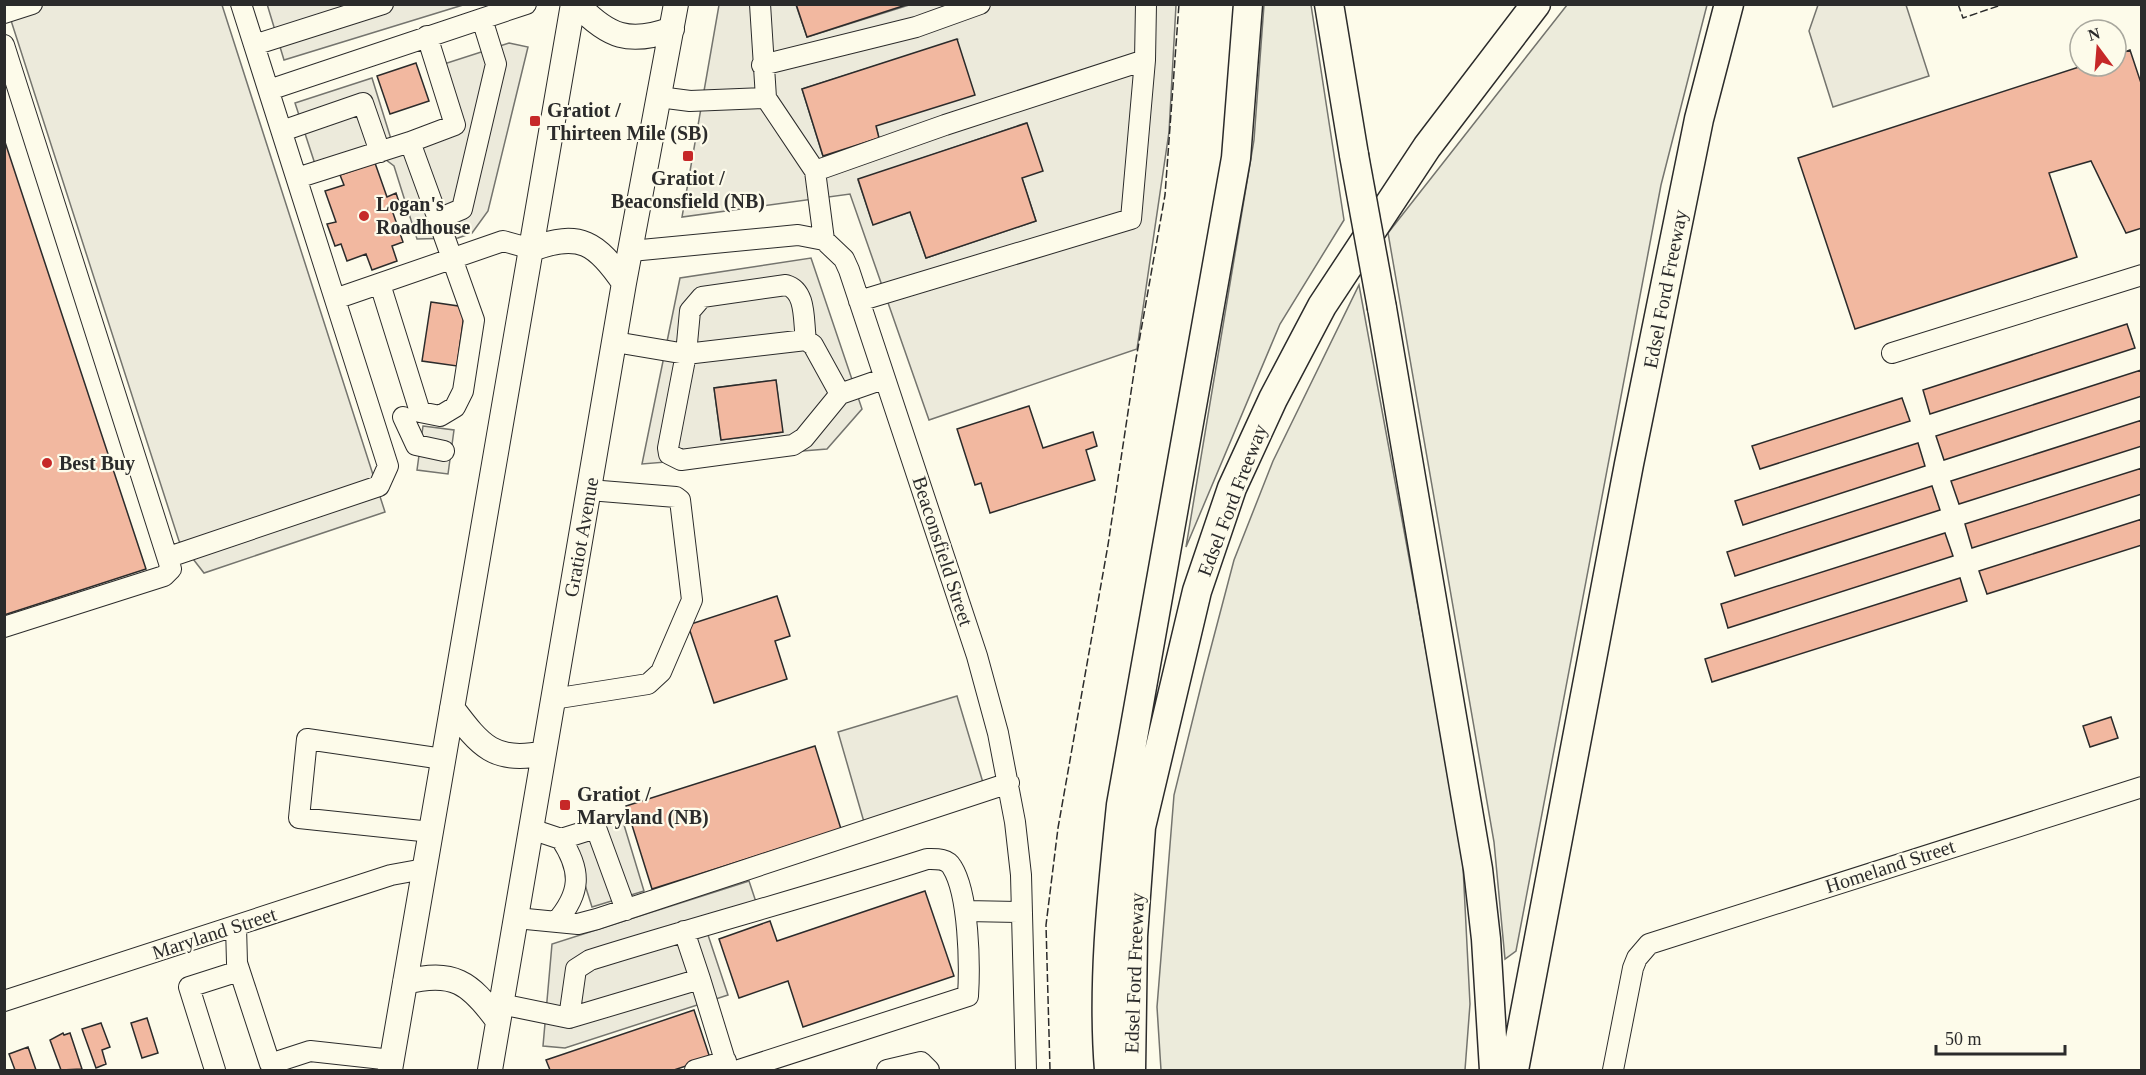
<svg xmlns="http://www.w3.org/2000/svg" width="2146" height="1075" viewBox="0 0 2146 1075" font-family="'Times New Roman',serif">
<rect width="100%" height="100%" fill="#fdfbea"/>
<path fill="#ecebdb" stroke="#74746e" stroke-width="1.5" d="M1264,5H1311L1344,220L1280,324L1186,547L1254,140Z
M1567,5H1707L1661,185L1516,951L1505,959L1494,842L1388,233Z
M1359,285L1462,847L1470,1004L1465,1070H1161L1157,1007L1174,795L1204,674L1234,560L1273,461Z"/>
<path fill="#eceadb" stroke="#74746e" stroke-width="1.5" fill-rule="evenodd" d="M267,4L463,5L284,60Z
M6,5H222L385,512L204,573L179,541Z
M719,5H796L807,37L909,5H1176L1169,132L1137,349L929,420L850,194L682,217ZM957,40L876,126L879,138L823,156L802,89ZM1026,123L1022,178L1036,221L926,258L910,212L873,224L858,180Z
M1818,5H1906L1929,76L1833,107L1809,31Z
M509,43L528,47L488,211L472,233L458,238L417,239L394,166L369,147L315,164L295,103L372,78L391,139L461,117L444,64Z
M811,258L862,409L827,449L642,464L680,278ZM776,380L782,432L721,440L714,388Z
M423,426L454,430L448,474L417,470Z
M957,696L984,786L864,822L838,732Z
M621,815L644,891L592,907L568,831Z
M749,881L760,914L707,932L728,995L565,1048L543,1046L552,944Z"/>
<path fill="#f2b8a0" stroke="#2b2b2b" stroke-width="1.5" d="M796,4H909L807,37Z
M957,39L975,95L876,126L879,138L823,156L802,89Z
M2130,50L2142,86V228L2126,233L2091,161L2049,173L2077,257L1855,329L1798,158L2082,66H2116V55Z
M416,63L429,101L390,114L377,76Z
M1027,123L1043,171L1022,178L1036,221L926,258L910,212L873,225L858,179Z
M4,139L146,569L4,615Z
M375,163L387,197L396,193L401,208L392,210L403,242L392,246L397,261L372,270L366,254L347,261L341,244L335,246L327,224L336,222L325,191L344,185L340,175Z
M431,302L465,307L457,366L422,361Z
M2127,324L2135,348L1930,414L1923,390Z
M2141,370L2142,396L1944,460L1936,436Z
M776,380L783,432L721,440L714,388Z
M1902,398L1910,421L1760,469L1752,446Z
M1029,406L1043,448L1093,432L1097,446L1086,450L1095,480L990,513L981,483L975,485L957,429Z
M2142,420V446L1959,504L1951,481Z
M1918,443L1925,466L1743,525L1735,501Z
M2142,468V494L1972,548L1965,524Z
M1932,486L1940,510L1735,576L1727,552Z
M2142,519V545L1987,594L1979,571Z
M1945,533L1953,556L1728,628L1721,604Z
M1960,578L1967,601L1712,682L1705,659Z
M777,596L790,636L775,641L787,679L714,703L688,625Z
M2111,717L2118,738L2090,747L2083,726Z
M815,746L841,829L652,889L626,806Z
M925,891L954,976L803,1027L788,981L739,998L719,939L770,921L777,941Z
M694,1010L710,1058L674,1070H550L546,1060Z
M147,1018L158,1053L142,1058L131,1023Z
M101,1023L110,1047L102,1050L106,1064L96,1068L82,1029Z
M63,1033L64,1035L70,1033L82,1069L61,1070L50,1040Z
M28,1047L36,1070H15L9,1054Z"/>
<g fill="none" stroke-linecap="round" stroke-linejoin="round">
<g stroke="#2b2b2b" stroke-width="22">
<path id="minor" d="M760,4L766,98
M4,13L32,4
M427,36L455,125L410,142L438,219L462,209L496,64L482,19
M4,45L171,569L164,576L4,627
M254,45L383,4
M1145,60L1146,4
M762,65L916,27L980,4
M269,90L526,4
M659,97L690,101L766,98L815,171L824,240
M282,131L363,103L380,152
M815,171L945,125L1145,60L1131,219L859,301
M297,178L410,142
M631,251L798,235L824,240L844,259L849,270L977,656L998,733L1015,822L1021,875L1026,1070
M380,284L420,412L440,416L455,407L463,391L474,320L438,219
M335,299L503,241L532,249
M806,340C803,321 807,291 786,285L702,297L690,311L686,354L806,340L813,345L840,394
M615,342L686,354L668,448L669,454L681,460L793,445L804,438L840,394L883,379
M1892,353L2142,275
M403,417L416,445L444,451
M169,557L379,486L388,466L241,4
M553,699L648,684L661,672L692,600L680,500L676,497L589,490
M531,829L561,839L596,828L626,910
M431,832L299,818L307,739L443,759
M966,911L1022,912
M516,918L578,924L597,919L1009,783
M556,922C581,893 582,871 561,839
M236,926L237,963L270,1064L310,1051L392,1060
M684,931L700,979
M4,1001L391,875L424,869
M501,1004L569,1018
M215,1070L189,987L239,971
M695,1070L726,1061
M728,1070L700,979L569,1018L576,969L590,960C702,925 815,895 927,859C936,859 947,858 952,867C969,894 970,965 968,996L739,1070
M887,1070L921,1062L929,1070
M1613,1070L1633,968L1637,958L1649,944L2142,787"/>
</g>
<g stroke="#2b2b2b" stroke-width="26">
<path id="major" d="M577,4C608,37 630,45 672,29
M532,249C580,231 597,243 624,283
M452,708C480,745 494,764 544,753
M405,982C453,970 470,982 498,1021
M390,1070L573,4
M490,1070L624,283L676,4"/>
</g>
<g stroke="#2b2b2b" stroke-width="31">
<path id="highway" d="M1329,4L1354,155
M1382,308L1478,869L1486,939L1494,1070
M1109,1070C1102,983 1112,893 1121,805L1236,158L1248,4
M1131,1070L1133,936L1141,827L1197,591L1232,488L1273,399L1322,306L1427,147L1536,4
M1514,1070L1629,464L1699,119L1729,4"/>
</g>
<use href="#minor" stroke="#fdfbea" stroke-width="20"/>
<use href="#major" stroke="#fdfbea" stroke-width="24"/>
<use href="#highway" stroke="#fdfbea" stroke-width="28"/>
<g stroke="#2b2b2b" stroke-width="31" stroke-linecap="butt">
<path id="highway-bridge" d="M1354,155L1382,308"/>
</g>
<use href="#highway-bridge" stroke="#fdfbea" stroke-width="28"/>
<path stroke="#2b2b2b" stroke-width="1.5" stroke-dasharray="8 3" stroke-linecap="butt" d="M1958,4L1963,18L2004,4
M1050,1070L1046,925L1058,828L1108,545L1136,359L1165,195L1179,4"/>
</g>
<g fill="#c62828" stroke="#fdfbea" stroke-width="2">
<rect x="529" y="115" width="12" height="12" rx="3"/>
<rect x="682" y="150" width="12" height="12" rx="3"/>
<circle cx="364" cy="216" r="6"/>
<circle cx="47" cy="463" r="6"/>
<rect x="559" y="799" width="12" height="12" rx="3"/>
</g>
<g text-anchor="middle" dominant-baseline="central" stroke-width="4.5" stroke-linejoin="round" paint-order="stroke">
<g font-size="20" font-weight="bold" fill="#2b2b2b" stroke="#fdfbea" text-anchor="start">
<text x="547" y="110">Gratiot /<tspan x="547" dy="23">Thirteen Mile (SB)</tspan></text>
<text x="688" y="178" text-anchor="middle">Gratiot /<tspan x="688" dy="23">Beaconsfield (NB)</tspan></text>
<text x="376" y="204">Logan's<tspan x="376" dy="23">Roadhouse</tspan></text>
<text x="59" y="463">Best Buy</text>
<text x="577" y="794">Gratiot /<tspan x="577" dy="23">Maryland (NB)</tspan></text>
</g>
<g font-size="20" fill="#2b2b2b" stroke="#fdfbea">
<text transform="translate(1665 289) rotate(-79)">Edsel Ford Freeway</text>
<text transform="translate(1232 500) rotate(-69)">Edsel Ford Freeway</text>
<text transform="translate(581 537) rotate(-80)">Gratiot Avenue</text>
<text transform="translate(943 551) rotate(72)">Beaconsfield Street</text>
<text transform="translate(1890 866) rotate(-18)">Homeland Street</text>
<text transform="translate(214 933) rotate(-18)">Maryland Street</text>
<text transform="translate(1134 973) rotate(-88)">Edsel Ford Freeway</text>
</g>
</g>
<rect width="2146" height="1075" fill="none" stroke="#2b2b2b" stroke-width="12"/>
<g transform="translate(2098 48) rotate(344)"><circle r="28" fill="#fdfbea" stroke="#a9a89e" stroke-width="1.5"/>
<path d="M0-4.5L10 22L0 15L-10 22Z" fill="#c62828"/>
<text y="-9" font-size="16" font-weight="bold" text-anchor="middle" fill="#2b2b2b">N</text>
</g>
<path d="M1936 1045v9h129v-9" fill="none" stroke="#2b2b2b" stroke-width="3"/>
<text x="1945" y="1045" font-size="18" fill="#2b2b2b" stroke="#fdfbea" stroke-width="4.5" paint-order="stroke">50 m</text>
</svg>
